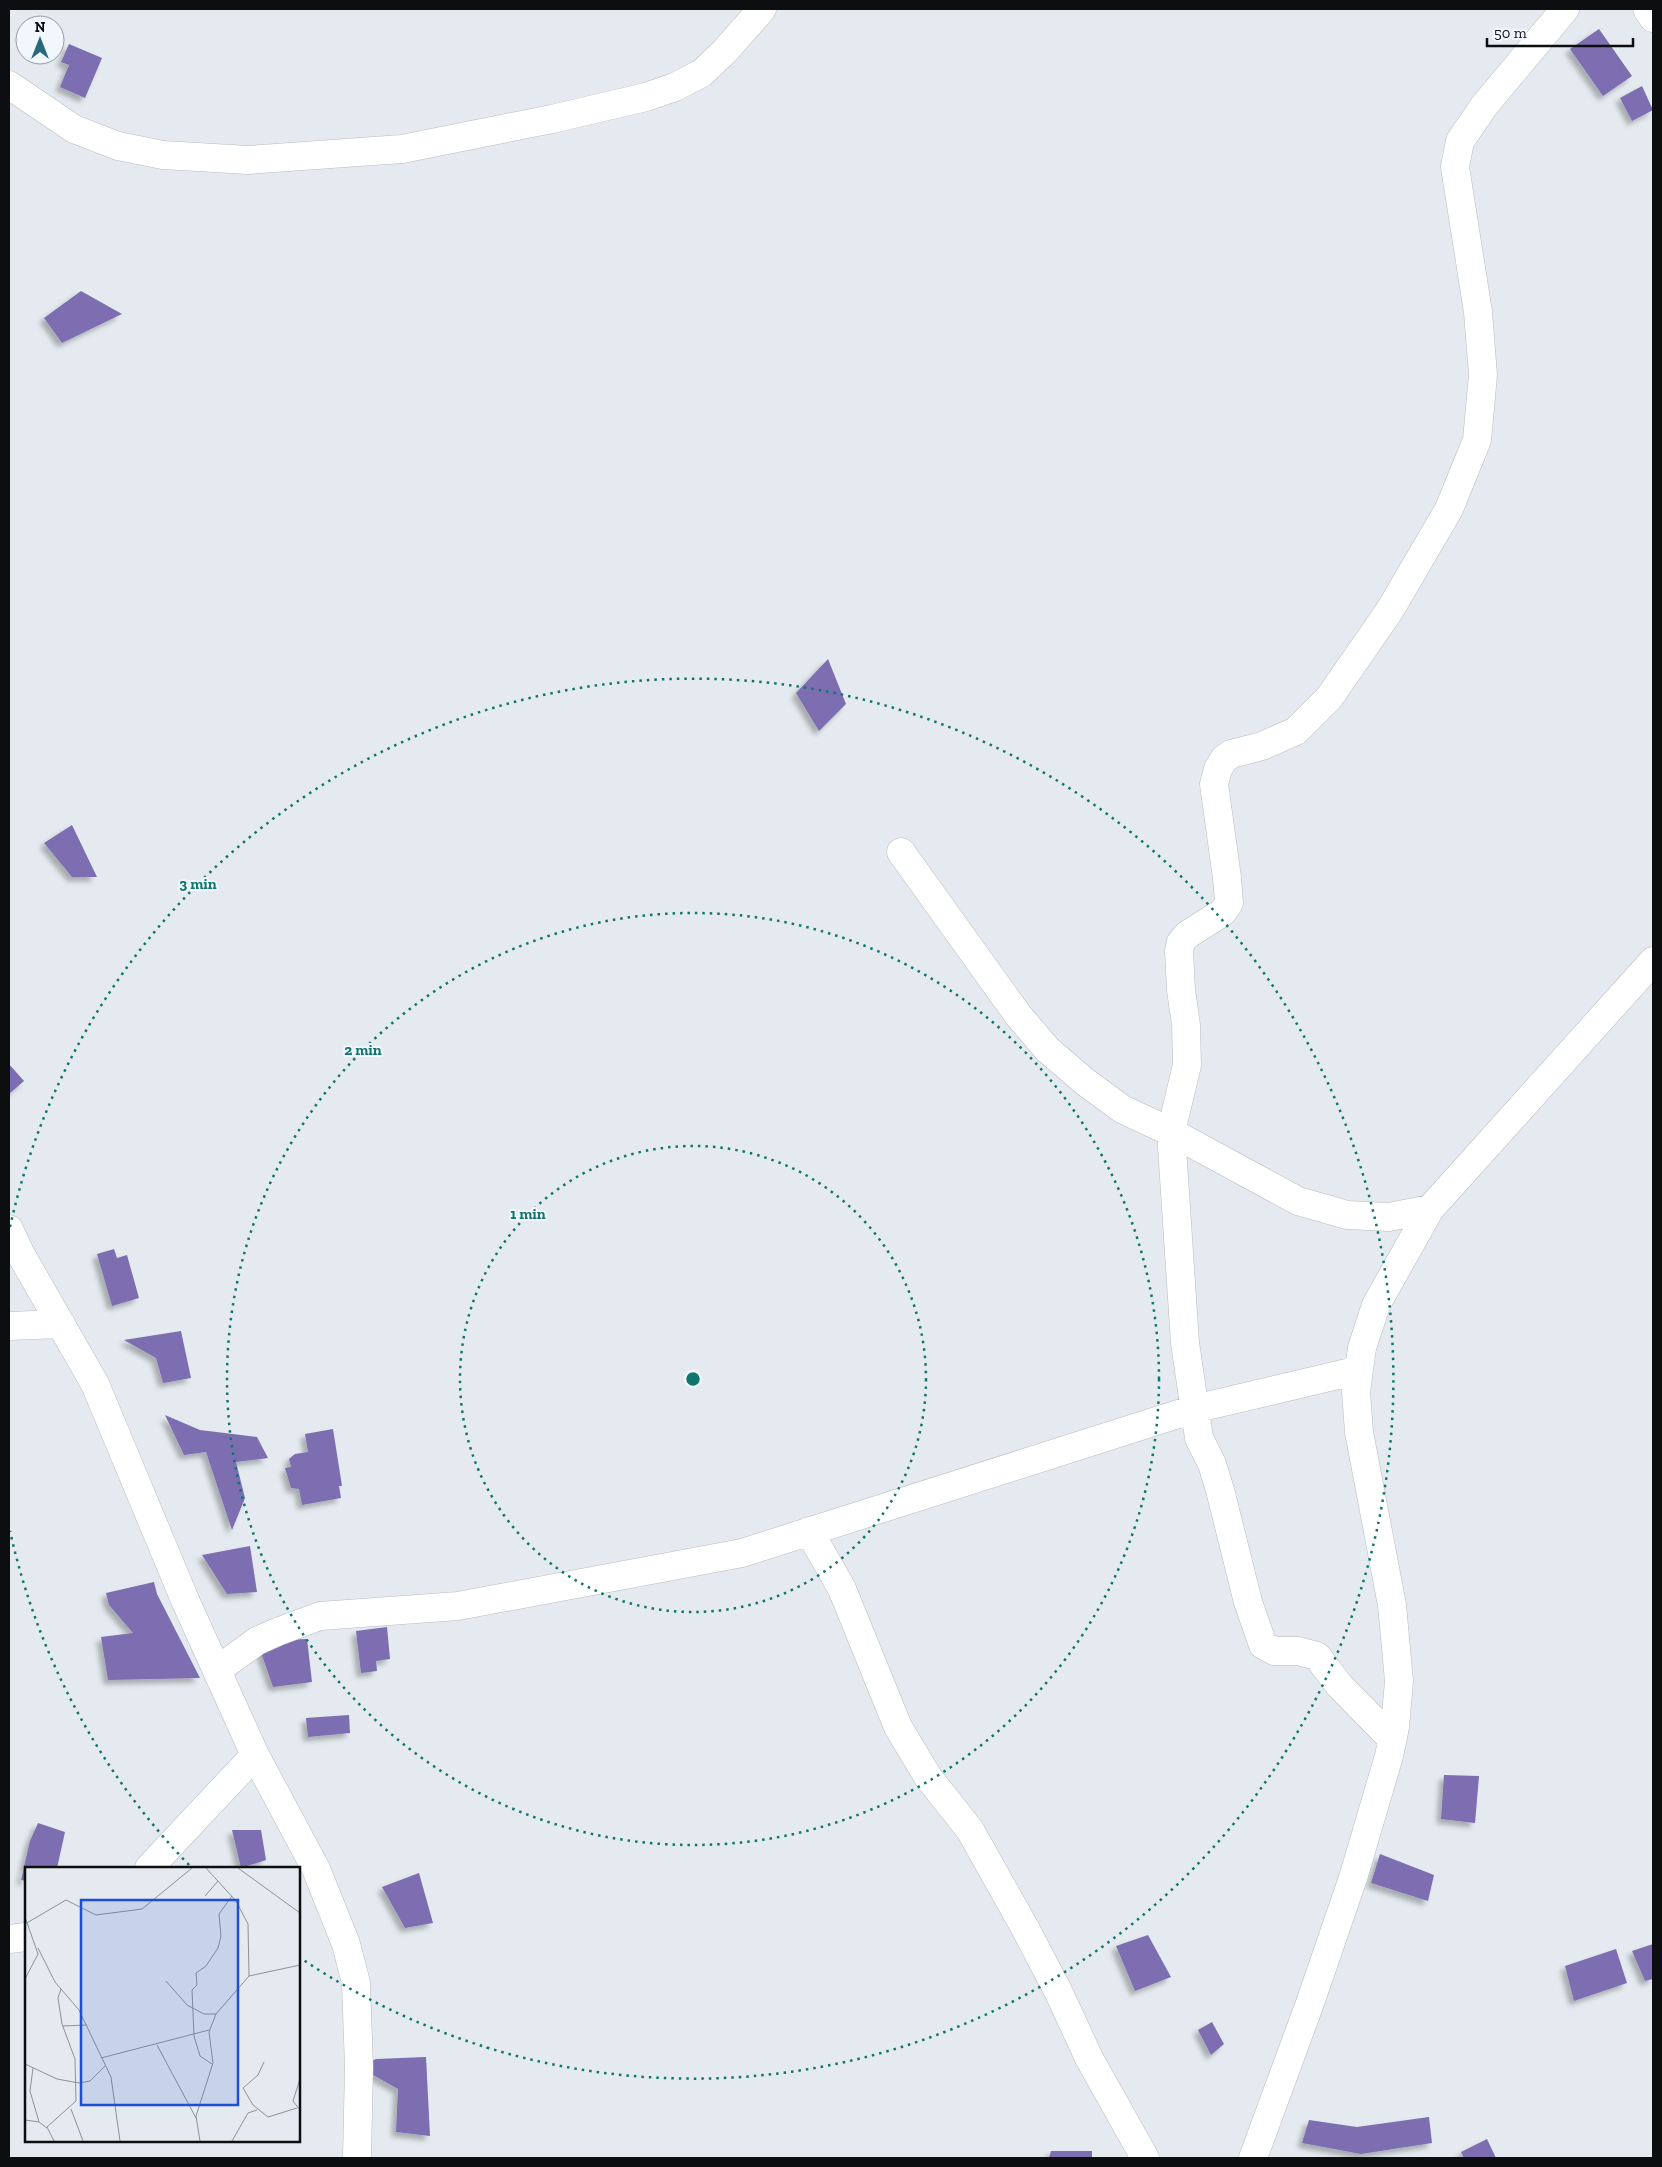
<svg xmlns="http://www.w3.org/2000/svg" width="1662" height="2167" viewBox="0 0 1662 2167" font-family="'Zilla Slab',serif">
<defs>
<filter id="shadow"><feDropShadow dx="-4.5" dy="4.5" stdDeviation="2.5" flood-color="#0004"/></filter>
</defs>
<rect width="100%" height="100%" fill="#e4eaef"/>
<path fill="#7c6eb1" filter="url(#shadow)" d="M1599,29L1632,76L1603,96L1570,49Z
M69,44L102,58L85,98L60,87L69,65L61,62Z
M1642,86L1653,110L1632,121L1620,98Z
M81,291L122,314L62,343L44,318Z
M828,659L846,704L819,731L796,693Z
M72,825L97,877H72L44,843Z
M9,1064L24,1081L9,1094Z
M114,1249L117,1258L127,1255L139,1298L112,1306L97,1254Z
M181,1331L191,1378L163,1383L156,1358L124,1340Z
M165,1415L200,1430L257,1437L268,1458L236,1462L245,1498L232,1530L206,1452L184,1455Z
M333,1429L342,1486H339L341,1498L302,1505L299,1489L291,1488L285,1468L291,1467L289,1459L295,1454L308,1452L305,1434Z
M250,1546L257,1592L227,1594L202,1555Z
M154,1582L157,1594L200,1678L108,1680L101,1637L133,1633L109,1605L106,1593Z
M387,1627L390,1659L376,1661L377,1671L361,1673L356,1631Z
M307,1639L312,1682L273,1687L257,1641Z
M349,1715L350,1733L308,1737L306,1718Z
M1444,1775L1479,1776L1475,1823L1441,1819Z
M38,1823L65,1832L57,1868H26V1881L21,1880L30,1841Z
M232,1830H261L266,1860L241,1868Z
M1380,1854L1434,1875L1428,1901L1371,1883Z
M419,1873L433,1923L405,1928L382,1887Z
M1148,1935L1171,1977L1135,1991L1116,1946Z
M1653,1944V1979L1645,1981L1632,1951Z
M1616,1949L1627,1983L1574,2001L1565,1966Z
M1212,2022L1224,2044L1211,2055L1198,2030Z
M426,2057L430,2136L396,2132L398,2089L359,2067L376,2059Z
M1429,2117L1432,2143L1361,2154L1302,2143L1309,2120L1357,2127Z
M1487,2139L1496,2158H1464L1461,2152Z
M1051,2151H1092V2158H1049Z"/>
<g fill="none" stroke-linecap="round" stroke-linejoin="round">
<g stroke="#b6bcc1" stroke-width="29">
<path id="minor" d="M1647,9L1653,18
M9,85L74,129L118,146L163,155L248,160L402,149L552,119L646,97L675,87L702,73L725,51L762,9
M901,852L1018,1015L1047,1049L1084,1081L1122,1109L1171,1132L1298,1201L1347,1215L1389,1217L1430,1209
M9,1229L20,1253L95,1384L185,1600L255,1755L316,1869L346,1944L356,1983L359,2067L357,2158
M9,1326L61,1324
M809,1531L842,1589L898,1727L928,1777L970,1830L1025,1928L1059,1993L1089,2058L1145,2158
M217,1670L257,1641L277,1632L320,1616L458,1606L742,1553L1194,1409L1359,1370
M1392,1739L1339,1685L1317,1656L1298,1651H1274L1263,1645L1248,1602L1220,1490L1212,1464L1199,1438L1185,1343L1171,1132L1187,1065L1186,1025L1181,990L1179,951L1181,942L1187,935L1223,912L1229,903L1227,878L1214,784L1218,769L1224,759L1231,754L1262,746L1296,731L1329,698L1390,610L1449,509L1477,440L1483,375L1478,312L1455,167L1460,141L1484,106L1565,9
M149,1868L255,1755
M9,1939L26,1937
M1253,2158L1310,2003L1353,1878L1389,1756L1395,1727L1399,1681L1392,1605L1359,1432L1356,1392L1362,1348L1376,1305L1430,1209L1653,961"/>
</g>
<use href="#minor" stroke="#fff" stroke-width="28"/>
</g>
<g fill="none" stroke="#0f766e" stroke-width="2.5" stroke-dasharray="2.5 5">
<circle cx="693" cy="1379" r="233"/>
<circle cx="693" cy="1379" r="466"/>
<path d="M189 1865A700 700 0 0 1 10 1531M10 1227A700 700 0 1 1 302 1959"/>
</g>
<g transform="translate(25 1867)">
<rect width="275" height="275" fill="#e4eaef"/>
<path fill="none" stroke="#8e9296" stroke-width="1" d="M181,1L211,34L223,57L224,109M213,1L275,46M180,29L193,14M0,50L13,87L0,112M0,57L41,33L71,48L117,42L167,1M13,81L30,115L54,143L86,210L95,274M141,114L162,138L179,147H191M37,159L62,158M132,178L171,251M76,191L184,163M239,195L233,208L218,221L228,238L243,250L272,241M0,197L32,212L54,216L65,214L80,199M187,197L175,189L169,169L167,123L172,118L171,106L181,99L193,81L196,69L194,47L207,29M8,201L5,224L14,255M275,212L268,234L275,243M46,242L58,274M0,253L14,255L22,261M29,274L22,260L51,234L50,192L37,157L33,131L36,122M175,274L171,249L188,196L184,165L191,147L224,109L275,98M207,274L223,246L232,243"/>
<path fill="#1d4ed8" fill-opacity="0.15" stroke="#1d4ed8" stroke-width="2.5" d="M56,33H213V238H56Z"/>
<rect width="275" height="275" fill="none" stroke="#0c0e10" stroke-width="2.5"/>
</g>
<circle cx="693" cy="1379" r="8" fill="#0f766e" stroke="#f1f7fc" stroke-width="2.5"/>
<g font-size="15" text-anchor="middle" font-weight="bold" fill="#0f766e" stroke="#f1f7fc" stroke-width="4" stroke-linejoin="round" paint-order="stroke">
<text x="198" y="889">3 min</text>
<text x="363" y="1055">2 min</text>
<text x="528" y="1219">1 min</text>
</g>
<rect width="1662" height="2167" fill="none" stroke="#0c0e10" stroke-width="20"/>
<g transform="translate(40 40)"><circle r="24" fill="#f1f7fc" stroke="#959a9e"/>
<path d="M0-4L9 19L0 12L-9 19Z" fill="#28687d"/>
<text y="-8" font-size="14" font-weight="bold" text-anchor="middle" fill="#0c0e10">N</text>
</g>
<path d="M1487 38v8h146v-8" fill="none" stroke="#0c0e10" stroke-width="2.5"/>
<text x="1494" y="38" font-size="15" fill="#0c0e10" stroke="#f1f7fc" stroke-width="4" paint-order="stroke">50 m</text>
</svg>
